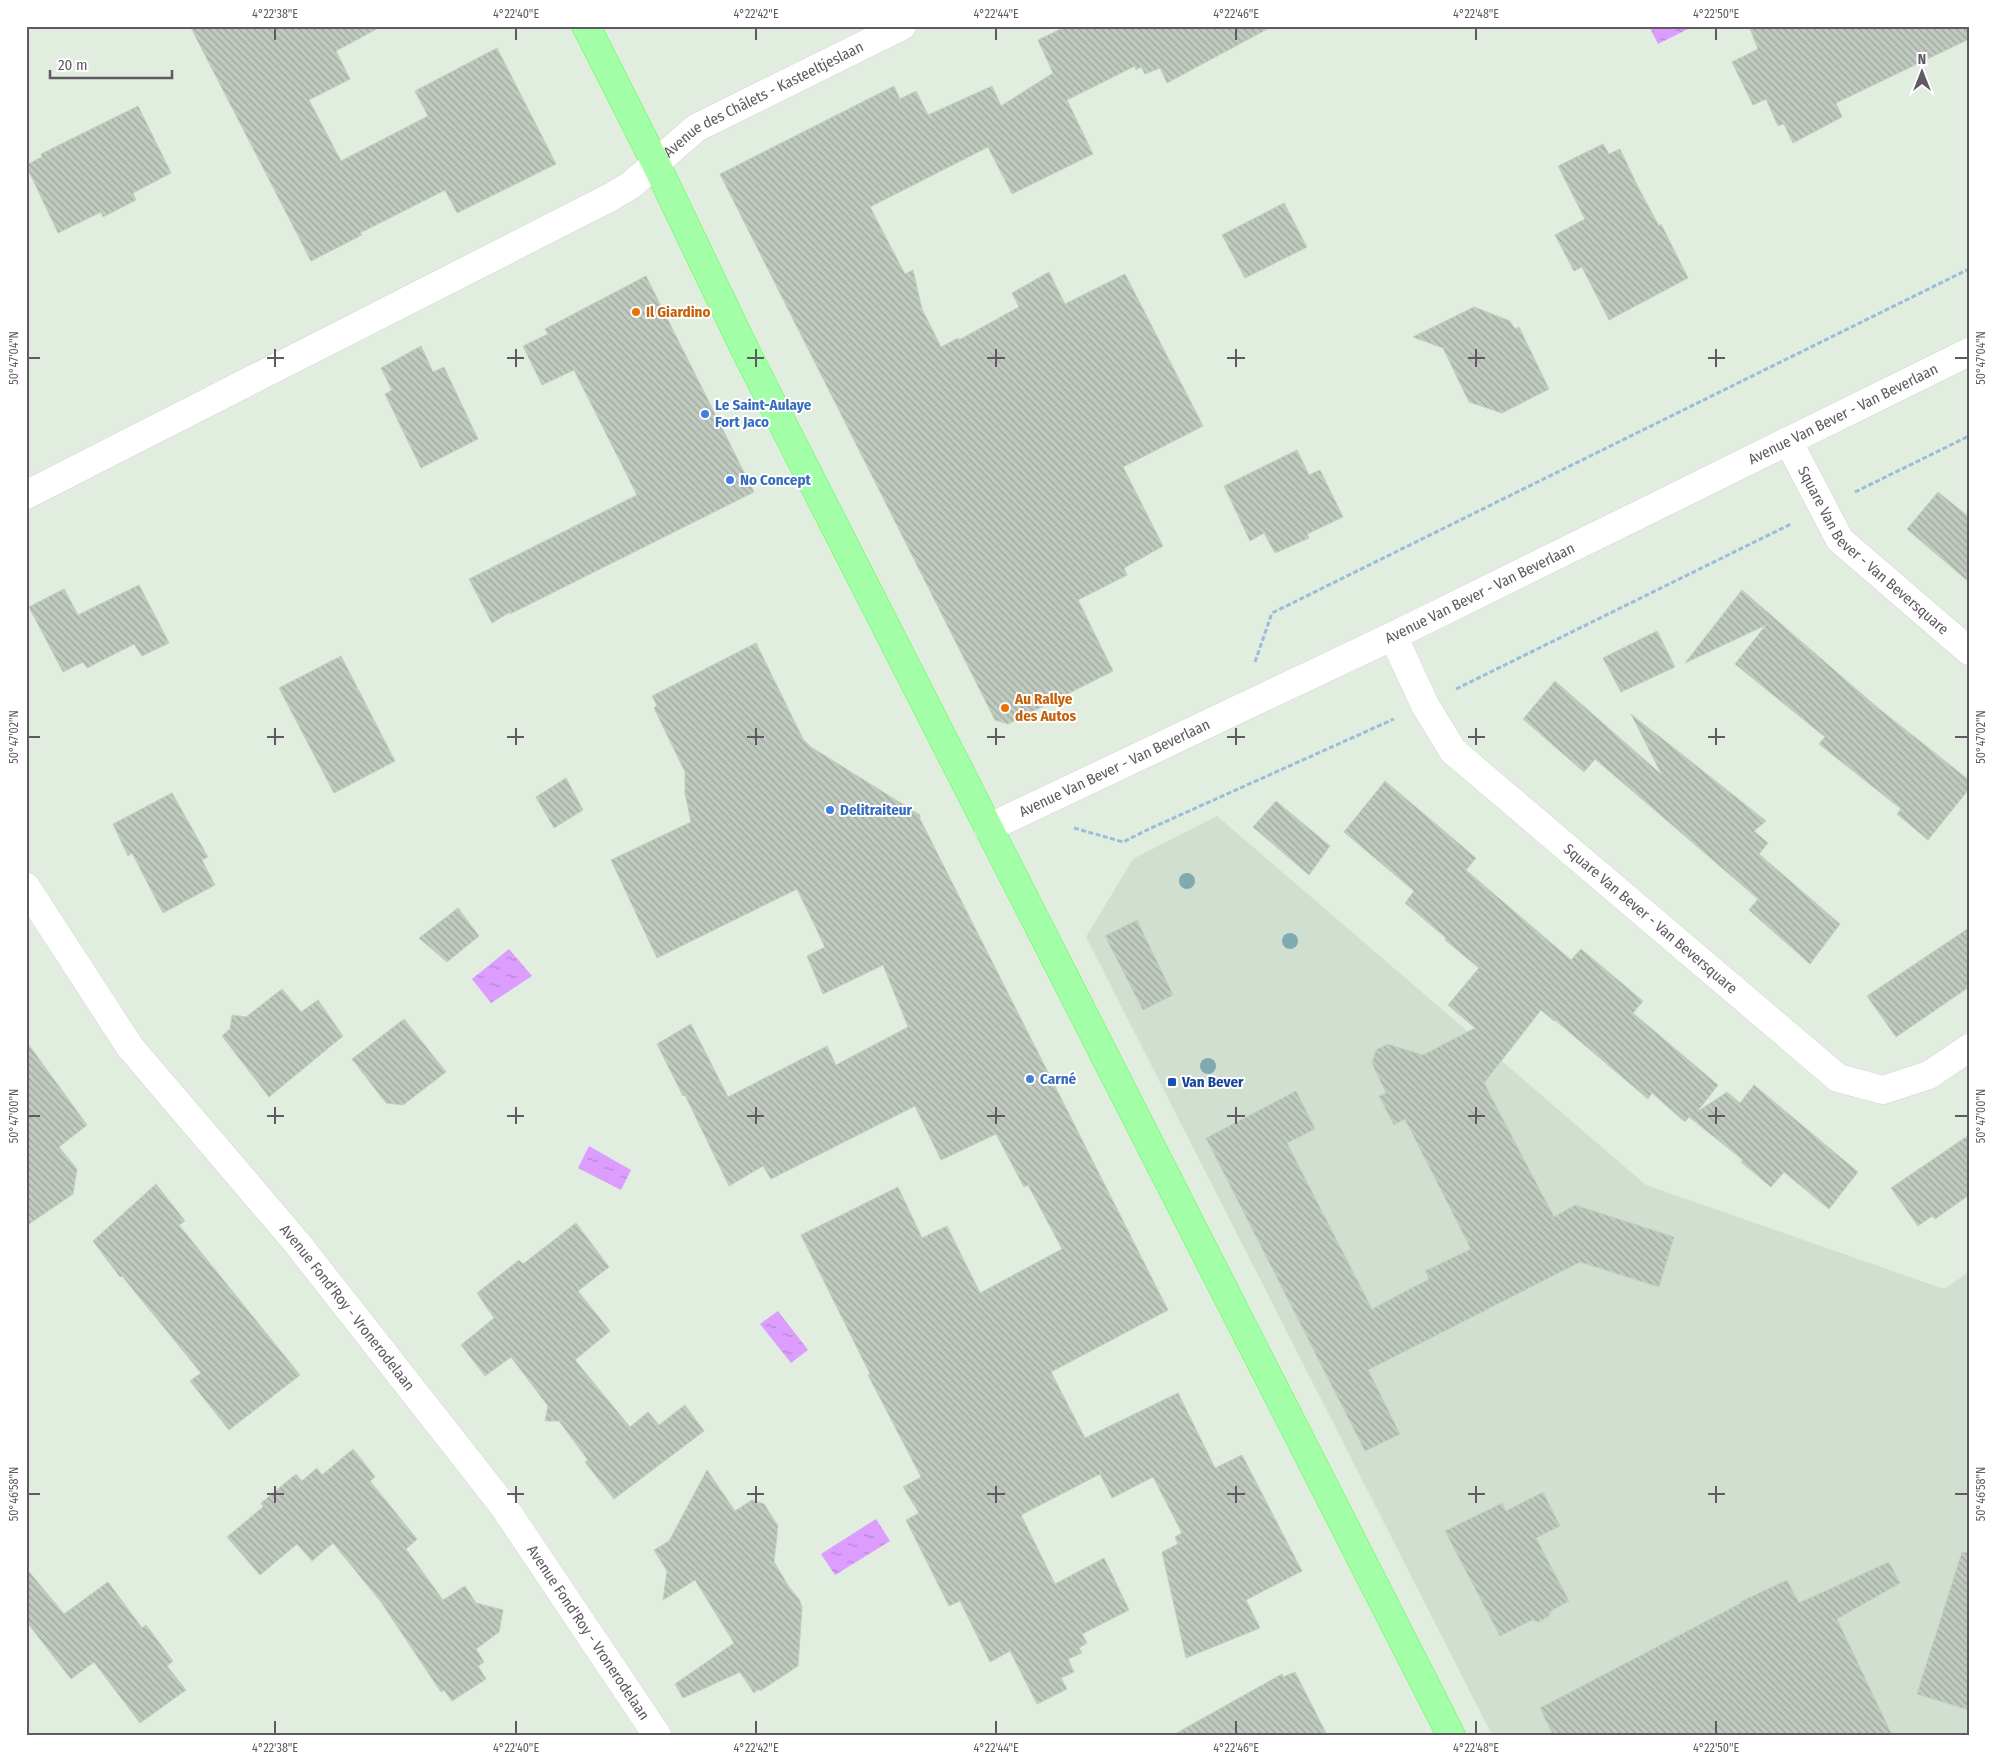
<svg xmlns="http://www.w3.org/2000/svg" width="1995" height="1761" viewBox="0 0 1995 1761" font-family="'Fira Sans Condensed',sans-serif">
<defs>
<pattern id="water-ripples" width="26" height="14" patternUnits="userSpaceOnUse" patternTransform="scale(1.25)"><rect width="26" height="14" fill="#dc9dff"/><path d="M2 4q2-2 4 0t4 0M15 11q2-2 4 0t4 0" fill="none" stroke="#b683d2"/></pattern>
<pattern id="building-back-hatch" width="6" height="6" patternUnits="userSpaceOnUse" patternTransform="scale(1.25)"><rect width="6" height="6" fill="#c0cabf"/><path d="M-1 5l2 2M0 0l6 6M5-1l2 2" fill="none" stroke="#9fa79f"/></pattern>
</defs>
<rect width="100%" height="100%" fill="#e0eddf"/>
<path fill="#d1dfd0" d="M1217,816L1646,1185L1944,1289L1969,1272V1735H1492L1086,937L1133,859Z"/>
<path fill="url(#water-ripples)" d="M1649,26H1694L1658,44Z
M509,949L532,976L491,1003L472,979Z
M589,1146L631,1170L621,1190L578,1168Z
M778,1311L808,1350L791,1363L760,1324Z
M876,1519L890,1541L835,1575L821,1554Z"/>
<path fill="url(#building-back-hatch)" stroke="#c0d2bd" d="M190,26H382L336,51L350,79L309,100L341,161L428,116L415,91L497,48L556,164L457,213L445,190L360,233L362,235L311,261Z
M1067,26H1273L1167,83L1160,68L1145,74L1141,67L1136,70L1135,66L1067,100L1093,154L1012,194L988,147L870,207L905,274L913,270L922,309L941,347L958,338L959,340L1019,307L1012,293L1049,272L1065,304L1125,274L1203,426L1123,467L1163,546L1124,568L1127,575L1078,600L1113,671L1008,724L995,720L720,174L894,86L900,99L916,91L928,115L992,86L1001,106L1053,73L1038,40Z
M1749,26H1969V39L1836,103L1842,117L1793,143L1784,124L1778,126L1766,99L1753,105L1732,62L1758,49Z
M138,106L171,173L133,193L136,200L103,217L101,212L58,233L26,165L42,157L41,154Z
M1603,144L1609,154L1620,149L1639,189L1659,226L1661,224L1688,278L1609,320L1582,267L1574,271L1555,235L1585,219L1558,166Z
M1284,203L1307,247L1245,278L1222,235Z
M646,276L754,492L510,614V612L492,623L469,579L637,495L574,370L542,385L523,346L548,334L545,329Z
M1474,307L1510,321L1515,329L1519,327L1549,389L1502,413L1469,402L1443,348L1413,337Z
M421,346L433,372L444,367L478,439L421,468L385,394L392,390L381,368Z
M1297,450L1309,475L1320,470L1343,517L1307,534L1309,538L1275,553L1264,533L1250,541L1224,486Z
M1938,492L1969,517V582L1907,529Z
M139,585L169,643L142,656L134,644L87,668L83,662L63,672L29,607L64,589L78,615Z
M1742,590L1878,708L1969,780V789L1928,840L1897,814L1901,809L1819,744L1825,737L1735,664L1766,625L1685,663Z
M1657,631L1675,667L1621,692L1603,658Z
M756,643L803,739L811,747L920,815V819L1168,1310L1051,1372L1085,1438L1178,1393L1215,1468L1242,1455L1302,1571L1246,1600L1260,1628L1186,1658L1162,1552L1178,1544L1175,1537L1182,1533L1153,1477L1112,1498L1100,1474L1021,1515L1055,1584L1104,1558L1129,1610L1082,1634L1087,1643L1079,1648L1082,1653L1068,1659L1074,1672L1061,1678L1067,1689L1037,1704L1010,1651L990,1662L960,1601L949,1606L906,1520L919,1513L903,1487L921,1477L868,1375L870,1374L801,1235L898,1187L922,1238L947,1226L980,1293L1062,1249L1028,1185L1024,1187L996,1134L941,1160L915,1106L771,1179L763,1166L729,1186L685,1095L683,1096L657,1044L691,1024L728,1097L827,1046L836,1065L908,1027L883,965L823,994L807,956L825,947L797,889L657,958L611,860L691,822L685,793V772L654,708L657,705L652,696Z
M341,656L395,761L334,793L279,688Z
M1555,681L1662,775L1631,714L1766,821L1754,831L1768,843L1759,854L1840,924L1810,964L1749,910L1758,899L1664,818L1595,759L1584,772L1523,719Z
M566,778L583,810L554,828L536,797Z
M1385,781L1476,858L1466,870L1571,960L1581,949L1643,1001L1633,1013L1718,1085L1697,1112L1727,1092L1740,1103L1754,1085L1858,1172L1829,1209L1784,1172L1771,1187L1741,1162L1743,1160L1689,1117L1685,1122L1652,1093L1648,1099L1555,1020L1554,1021L1541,1010L1484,1083L1554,1217L1575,1205L1674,1237L1659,1287L1580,1262L1368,1370L1400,1434L1365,1451L1206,1138L1296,1091L1315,1129L1287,1143L1372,1309L1429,1279L1425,1271L1471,1249L1405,1119L1394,1125L1379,1096L1386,1093L1372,1063L1376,1050L1387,1044L1423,1055L1475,1028L1448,1005L1479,968L1445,940L1446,938L1405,903L1414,891L1344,832Z
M172,793L208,857L202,860L215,885L163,913L132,853L128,856L113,824Z
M1276,801L1330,846L1309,875L1253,827Z
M458,908L479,936L447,962L419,938Z
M1137,920L1173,995L1143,1010L1105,936Z
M1969,928V987L1896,1037L1867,996Z
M282,989L301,1012L318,1000L343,1036L269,1097L222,1036L230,1029L232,1015L246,1017Z
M404,1019L446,1072L403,1105L386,1103L352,1059Z
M26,1041L87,1125L59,1147L77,1169L73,1194L26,1226Z
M1969,1135V1195L1935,1219L1932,1216L1918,1226L1891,1188Z
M156,1184L185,1221L179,1225L300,1375L229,1430L190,1381L201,1373L122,1276L120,1277L93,1241Z
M576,1223L609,1267L578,1291L610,1331L575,1360L630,1427L648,1412L659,1425L685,1405L704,1431L614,1499L585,1462L588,1460L559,1421H545L548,1406L511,1357L485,1376L461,1345L494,1318L477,1293L519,1260L523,1264Z
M353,1449L375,1477L370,1481L417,1539L406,1549L443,1600L465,1586L476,1603L503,1610L499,1632L476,1649L484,1662L478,1666L486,1679L452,1701L444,1690L441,1692L381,1602L333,1543L312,1561L297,1544L260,1575L227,1537L263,1507L261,1503L296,1474L302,1481L317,1468L322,1475Z
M707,1470L735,1511L752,1500L764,1504L778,1526L774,1562L789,1587L799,1599L802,1607L798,1666L760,1691L759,1689L754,1693L740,1672L683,1698L675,1684L734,1643L695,1580L663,1600L667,1571L654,1550L669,1541Z
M1543,1492L1560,1526L1536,1538L1569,1601L1551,1611L1549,1616L1538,1622L1532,1620L1500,1636L1445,1531L1502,1503L1506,1511Z
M1962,1552L1969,1553V1710L1917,1694Z
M1889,1562L1900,1583L1837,1619L1892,1735H1553L1540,1708L1741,1603L1740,1602L1787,1580L1799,1603Z
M26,1568L64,1614L108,1582L142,1628L146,1625L173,1661L167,1666L186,1690L140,1723L94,1662L71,1679L26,1621Z
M1295,1672L1327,1735H1173L1282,1674L1283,1677Z"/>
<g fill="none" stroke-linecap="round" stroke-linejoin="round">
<g stroke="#dad3db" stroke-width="29">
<g id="minor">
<path id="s1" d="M1788,441L1840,540L1969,651"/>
<path id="s2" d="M26,495L609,198L631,185L696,128L902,26"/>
<path id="s3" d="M1393,636L1425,705L1453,751L1838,1078L1883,1090L1929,1075L1969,1048"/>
<path id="s4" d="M988,828L1393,636L1969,352"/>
<path id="s5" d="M26,887L130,1047L297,1243L502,1504L657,1735"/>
</g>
</g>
<g stroke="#57fc4a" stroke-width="29">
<path id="major" d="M586,26L656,164L746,352L1451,1735"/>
</g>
<path stroke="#9bbdda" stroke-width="3" stroke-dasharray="5 2.5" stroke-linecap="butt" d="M1855,492L1969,436
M1255,662L1272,613L1969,269
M1456,689L1791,524
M1074,828L1123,842L1149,829L1394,719"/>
<use href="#minor" stroke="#fff" stroke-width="28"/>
<use href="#major" stroke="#a2ffa7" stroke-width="28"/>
</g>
<g fill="#7faab0">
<circle cx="1187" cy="881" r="8"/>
<circle cx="1290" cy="941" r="8"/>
<circle cx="1208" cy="1066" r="8"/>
</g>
<path fill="none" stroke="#605862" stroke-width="2" d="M275,28V40M516,28V40M756,28V40M996,28V40M1236,28V40M1476,28V40M1716,28V40M275,349V367M516,349V367M756,349V367M996,349V367M1236,349V367M1476,349V367M1716,349V367M28,358H40M267,358H284M507,358H524M747,358H764M987,358H1005M1227,358H1245M1468,358H1485M1708,358H1725M1955,358H1968M275,728V745M516,728V745M756,728V745M996,728V745M1236,728V745M1476,728V745M1716,728V745M28,737H40M267,737H284M507,737H524M747,737H764M987,737H1005M1227,737H1245M1468,737H1485M1708,737H1725M1955,737H1968M275,1107V1124M516,1107V1124M756,1107V1124M996,1107V1124M1236,1107V1124M1476,1107V1124M1716,1107V1124M28,1116H40M267,1116H284M507,1116H524M747,1116H764M987,1116H1005M1227,1116H1245M1468,1116H1485M1708,1116H1725M1955,1116H1968M275,1486V1503M516,1486V1503M756,1486V1503M996,1486V1503M1236,1486V1503M1476,1486V1503M1716,1486V1503M28,1494H40M267,1494H284M507,1494H524M747,1494H764M987,1494H1005M1227,1494H1245M1468,1494H1485M1708,1494H1725M1955,1494H1968M275,1721V1734M516,1721V1734M756,1721V1734M996,1721V1734M1236,1721V1734M1476,1721V1734M1716,1721V1734"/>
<g fill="#e8710a" stroke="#fff" stroke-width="2">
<circle cx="636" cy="312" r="5"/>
<circle cx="1005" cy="708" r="5"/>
</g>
<g fill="#3f7fe0" stroke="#fff" stroke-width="2">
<circle cx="705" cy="414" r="5"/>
<circle cx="730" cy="480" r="5"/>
<circle cx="830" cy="810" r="5"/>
<circle cx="1030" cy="1079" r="5"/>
</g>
<rect fill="#1a4fb4" stroke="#fff" stroke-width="2" x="1167" y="1077" width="10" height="10" rx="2.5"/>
<g text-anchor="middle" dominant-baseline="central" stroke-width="4" stroke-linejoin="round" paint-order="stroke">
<g font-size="15" fill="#605862" stroke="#fff">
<text stroke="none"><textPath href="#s2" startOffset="839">Avenue des Châlets - Kasteeltjeslaan</textPath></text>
<text stroke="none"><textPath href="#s4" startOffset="950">Avenue Van Bever - Van Beverlaan</textPath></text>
<text stroke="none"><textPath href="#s1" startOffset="141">Square Van Bever - Van Beversquare</textPath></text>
<text stroke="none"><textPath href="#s4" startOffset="545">Avenue Van Bever - Van Beverlaan</textPath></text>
<text stroke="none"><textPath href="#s4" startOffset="140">Avenue Van Bever - Van Beverlaan</textPath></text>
<text stroke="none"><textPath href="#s3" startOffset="389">Square Van Bever - Van Beversquare</textPath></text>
<text stroke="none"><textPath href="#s5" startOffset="530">Avenue Fond'Roy - Vronerodelaan</textPath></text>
<text stroke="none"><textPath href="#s5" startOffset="935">Avenue Fond'Roy - Vronerodelaan</textPath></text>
</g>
<g font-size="15" font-weight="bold" fill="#c56008" stroke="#fff" text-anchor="start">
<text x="646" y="312">Il Giardino</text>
<text x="1015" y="699">Au Rallye<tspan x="1015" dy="17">des Autos</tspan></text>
</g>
<g font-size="15" font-weight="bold" fill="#366cbe" stroke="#fff" text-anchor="start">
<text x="715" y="405">Le Saint-Aulaye<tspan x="715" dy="17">Fort Jaco</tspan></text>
<text x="740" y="480">No Concept</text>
<text x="840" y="810">Delitraiteur</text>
<text x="1040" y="1079">Carné</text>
</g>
<g font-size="15" font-weight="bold" fill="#164399" stroke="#fff" text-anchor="start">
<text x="1182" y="1082">Van Bever</text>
</g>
</g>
<rect width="1995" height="1761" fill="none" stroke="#ffffff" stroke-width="55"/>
<g transform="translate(1922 72)" stroke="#ffffff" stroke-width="4" paint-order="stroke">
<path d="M0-4L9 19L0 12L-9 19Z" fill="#605862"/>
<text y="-8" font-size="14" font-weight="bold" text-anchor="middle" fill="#605862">N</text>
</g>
<path d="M50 70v8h122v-8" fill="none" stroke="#605862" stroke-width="2.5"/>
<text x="58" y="70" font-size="15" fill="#605862" stroke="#ffffff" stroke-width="4" paint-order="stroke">20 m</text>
<rect x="28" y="28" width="1940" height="1706" fill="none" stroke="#605862" stroke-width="2"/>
<g font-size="12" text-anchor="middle" fill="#605862">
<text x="275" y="18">4°22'38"E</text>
<text x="516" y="18">4°22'40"E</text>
<text x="756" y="18">4°22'42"E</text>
<text x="996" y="18">4°22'44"E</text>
<text x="1236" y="18">4°22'46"E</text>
<text x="1476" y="18">4°22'48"E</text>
<text x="1716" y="18">4°22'50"E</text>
<text transform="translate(14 358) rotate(-90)" y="4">50°47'04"N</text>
<text transform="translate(1981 358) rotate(-90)" y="4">50°47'04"N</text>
<text transform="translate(14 737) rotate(-90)" y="4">50°47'02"N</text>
<text transform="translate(1981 737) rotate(-90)" y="4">50°47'02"N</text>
<text transform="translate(14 1116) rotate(-90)" y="4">50°47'00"N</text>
<text transform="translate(1981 1116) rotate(-90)" y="4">50°47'00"N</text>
<text transform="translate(14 1494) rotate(-90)" y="4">50°46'58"N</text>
<text transform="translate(1981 1494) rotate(-90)" y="4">50°46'58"N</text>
<text x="275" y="1752">4°22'38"E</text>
<text x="516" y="1752">4°22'40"E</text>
<text x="756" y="1752">4°22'42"E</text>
<text x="996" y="1752">4°22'44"E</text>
<text x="1236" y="1752">4°22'46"E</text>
<text x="1476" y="1752">4°22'48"E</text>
<text x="1716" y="1752">4°22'50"E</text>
</g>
</svg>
